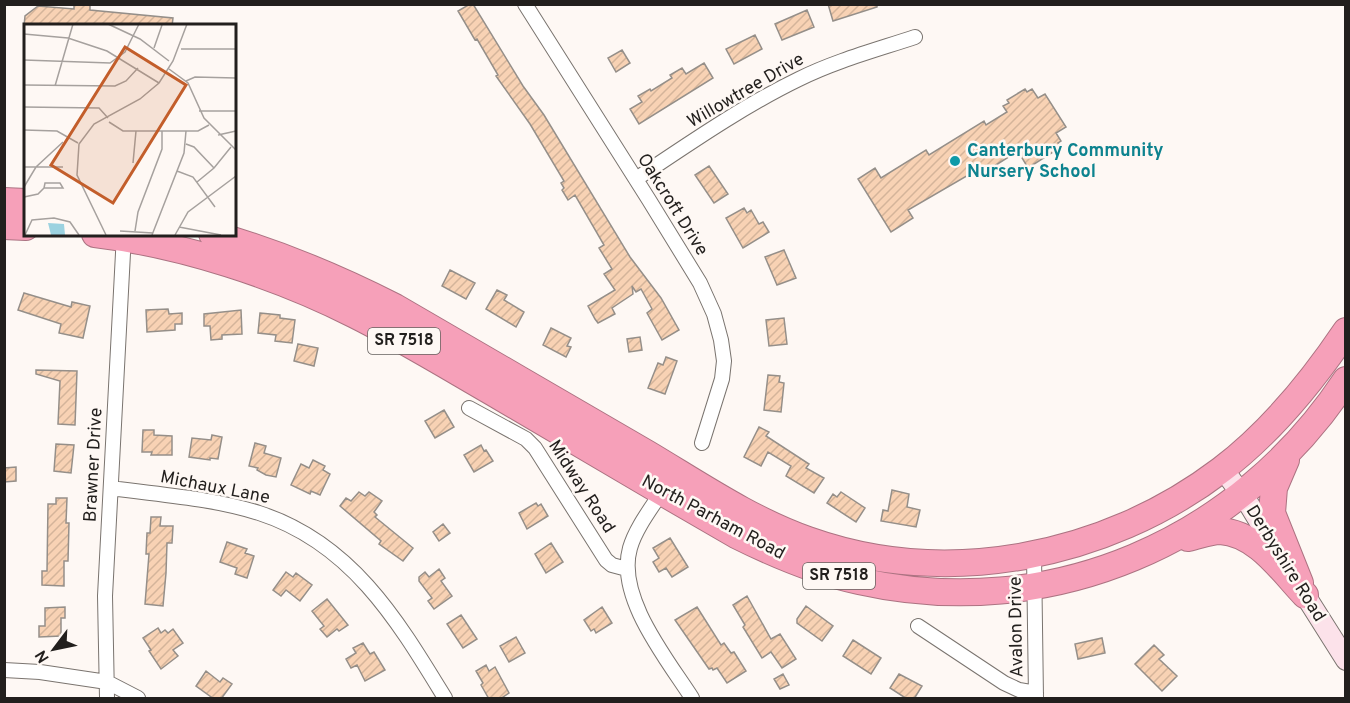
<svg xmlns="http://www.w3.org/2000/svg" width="1350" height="703" viewBox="0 0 1350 703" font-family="Overpass,sans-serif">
<defs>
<pattern id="building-hatch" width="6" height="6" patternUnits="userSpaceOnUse" patternTransform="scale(1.5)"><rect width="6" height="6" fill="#f8d2b4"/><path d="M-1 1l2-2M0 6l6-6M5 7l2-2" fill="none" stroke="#d4b49a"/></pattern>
</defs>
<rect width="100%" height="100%" fill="#fef8f4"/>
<path fill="url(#building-hatch)" stroke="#958f89" stroke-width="1.5" d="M74,4H90V10L173,18L172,26H24L25,16L38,6L74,9Z
M470,4H473L523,86L544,115L630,257L661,298L679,330L662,340L647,313L652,309L641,289L636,292L632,286L633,294L612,308L615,314L598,323L595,319L588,306L615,290L604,274L612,269L599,248L604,245L575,195L568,200L562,190L564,188L561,183L564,181L530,124L496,76L498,75L477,39L475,40L458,11Z
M828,4H877V7L833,21Z
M807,10L814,27L782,40L775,24Z
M755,35L762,49L734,64L726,49Z
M622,50L630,63L616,72L608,58Z
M704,63L713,78L639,124L630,109L642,102L638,96L650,89L651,91L672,78L670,75L682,68L686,74Z
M1025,89L1027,92L1032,89L1038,98L1045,94L1066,127L1056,133L1061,141L1058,143L1061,147L1028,168L1018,151L985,172L982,167L908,210L913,218L891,232L858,179L875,168L881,178L926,150L929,155L984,121L986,125L1007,112L1003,106L1009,103L1007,100Z
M709,166L728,194L714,203L695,175Z
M744,208L747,213L751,210L759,224L763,222L769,232L743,248L726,218Z
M784,250L796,278L777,285L765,257Z
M450,270L475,283L466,299L442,286Z
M497,290L507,295L504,300L524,312L516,327L486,309Z
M24,293L71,307L72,302L90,306L83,338L59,333L61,324L18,310Z
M168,309L169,314L182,313V324H175V330L147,332L146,310Z
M241,310L242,334L222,335V339L211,340L210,326H204V314Z
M260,313L280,315V318L295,320L292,343L275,341L276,335L258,333Z
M784,318L787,344L769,346L766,320Z
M551,328L571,338L567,346L571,347L566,357L543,345Z
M640,337L642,350L629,352L627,339Z
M298,344L318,348L314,366L294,361Z
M666,357L677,361L665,394L648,388L658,363L663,365Z
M36,370L77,371L75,425L58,424L60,381L36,374Z
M768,375L780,376L779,382L784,383L781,412L764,410Z
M444,410L454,427L435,438L425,421Z
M759,427L769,432L766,436L809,464L806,468L824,478L814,493L786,476L791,466L768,452L761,466L744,457Z
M143,430H154V435L172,436V455H151L152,452H142Z
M212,435L222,437L218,459L210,458V460L189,457L192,438L211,440Z
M255,443L266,446L264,453L281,458L276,477L266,475L257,470L258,468L249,466Z
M56,444L74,445L71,473L54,471Z
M481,445L484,451L486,450L493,461L474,472L464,455Z
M313,460L325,466L323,470L330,474L320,495L311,491L310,494L291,485L301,464L309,468Z
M16,467V481L4,482V468Z
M892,490L909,494L907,507L920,510L916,527L881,521L883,510L888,511Z
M359,492L365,496L369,492L382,501L374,512L377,515L375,517L413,548L403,561L379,544L381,541L340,506L346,498L351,501Z
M841,492L865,508L856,522L827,503L833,494L837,497Z
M56,498H67L66,523H69L68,561H64V586L42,585V571H47L48,504H56Z
M536,503L538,506L541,504L548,516L527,529L519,513Z
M151,517H161L160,526H173L172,543H167L166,573L163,606L145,604L149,554H146L147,533H150Z
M443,524L450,533L439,541L433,532Z
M670,538L688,567L672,577L666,568L659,572L653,562L659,558L653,548Z
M227,542L247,549L245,553L254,556L247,578L235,574L237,568L220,562Z
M551,543L563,562L546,573L535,554Z
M439,569L445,578L441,581L452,596L434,609L428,601L432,598L419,581V577L425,572L429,577Z
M286,572L293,577L296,573L312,585L300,601L286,590L281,596L273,590Z
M747,596L771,639L780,634L796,659L782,668L771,652L762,658L743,627L745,625L733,605Z
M327,599L348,625L339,631L337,629L327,637L320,629L324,626L312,611Z
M806,606L833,626L822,641L797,623V619Z
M65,607V618H61V636L39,637V626H45V608Z
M602,607L612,623L596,633L594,629L591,631L584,620Z
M697,607L721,645L724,643L731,653L734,652L746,671L727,683L717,668L713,670L712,668L709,669L675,620Z
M461,615L477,639L463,648L447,624Z
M158,628L161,633L165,630L168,633L173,629L183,643L173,650L178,656L161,669L149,651L151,650L143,638Z
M516,637L525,653L509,662L500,646Z
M1102,638L1105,653L1078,659L1075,644Z
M853,640L881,658L871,674L843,656Z
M363,643L370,654L374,652L385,670L365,681L357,665L351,668L346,659L356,653L353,648Z
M1154,645L1164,655L1159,659L1177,676L1162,691L1135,664Z
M486,665L489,671L495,667L509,693L500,699H489L481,685L483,683L476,671Z
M206,671L220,682L223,678L232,684L221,699H214L196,686Z
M783,674L789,685L780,689L774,679Z
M899,674L922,686L914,699H907L890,688Z"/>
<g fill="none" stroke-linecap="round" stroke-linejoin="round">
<g stroke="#7a746f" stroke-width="16">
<path id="street" d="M525,4L649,200L700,283L714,314L721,340L724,361L722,379L702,443
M636,179C687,145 743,106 799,79C835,61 876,50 915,37
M469,408L526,439L535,448L606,560L612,565L627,569
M665,487C653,506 636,527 630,548C616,597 667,659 692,698
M111,488C161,495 212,498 259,513C352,543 398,621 445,698
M1034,555L1036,698
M918,626L1004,683L1019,690L1036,693
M4,670L40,672L107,682L138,698
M107,698L105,596L124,234"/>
</g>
<g stroke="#7a746f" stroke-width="22">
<path id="secondary" d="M1223,469L1250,506L1279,554
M1298,584L1346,660"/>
</g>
<g stroke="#ac7382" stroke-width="28">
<path id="highway" d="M4,201L26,202
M4,226L26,227
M95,234C180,244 279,276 355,315C403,339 450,368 497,395C577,442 656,489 736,535C776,555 816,572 859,581C1050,624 1239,542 1346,380
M212,234C276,252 336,277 395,307C479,356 564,405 648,454C700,485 751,520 808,540C946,589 1105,558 1221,470C1271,432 1311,383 1346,331
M1286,460L1274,488L1272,513L1300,583
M1188,538C1198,536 1210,531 1220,531C1257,533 1282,571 1305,595"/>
</g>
<use href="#street" stroke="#fff" stroke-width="14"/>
<use href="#secondary" stroke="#fce2ea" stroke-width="20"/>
<use href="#highway" stroke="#f6a0b9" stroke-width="26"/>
</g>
<circle fill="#0f9aa8" stroke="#fef8f4" stroke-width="2" cx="955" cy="161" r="6"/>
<g text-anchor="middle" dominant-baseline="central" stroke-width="5" stroke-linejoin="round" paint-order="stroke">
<g fill="#fef8f4" stroke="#64605e" stroke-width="1.5">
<rect x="368" y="328" width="72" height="26" rx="4.5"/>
<rect x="803" y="563" width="72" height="26" rx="4.5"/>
</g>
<g font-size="16" font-weight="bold" fill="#221f1d">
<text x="404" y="341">SR 7518</text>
<text x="839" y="576">SR 7518</text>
</g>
<g font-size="18" fill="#221f1d" stroke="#fef8f4">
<text transform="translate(746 91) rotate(-30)">Willowtree Drive</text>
<text transform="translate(672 205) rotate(58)">Oakcroft Drive</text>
<text transform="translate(94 465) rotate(-87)">Brawner Drive</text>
<text transform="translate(581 487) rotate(57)">Midway Road</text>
<text transform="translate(215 488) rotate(11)">Michaux Lane</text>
<text transform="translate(713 518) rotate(28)">North Parham Road</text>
<text transform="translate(1285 564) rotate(58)">Derbyshire Road</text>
<text transform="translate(1017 627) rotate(-91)">Avalon Drive</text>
</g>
<g font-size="18" font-weight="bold" fill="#0d838f" stroke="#fef8f4" text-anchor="start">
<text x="967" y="151">Canterbury Community<tspan x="967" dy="21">Nursery School</tspan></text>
</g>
</g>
<g transform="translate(24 24)">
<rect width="212" height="212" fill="#fef8f4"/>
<path d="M24,199L40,200L41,211H27Z" fill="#9cd2e0"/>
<path fill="none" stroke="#a6a19e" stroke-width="1.5" d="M84,0L116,15L145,37M0,10L44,14L83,27L135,59M130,24L138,1M157,25H212M0,36L86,39L101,28L115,0M145,45L164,59L180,94L212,126M162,57L171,53L212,54M0,61L91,62L102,57L114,44M31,62L49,0M0,83L75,84L84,94M175,87H212M85,98L99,107H174L185,101M0,106L33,107L54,119M194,111L212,107M162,120L170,123L190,144M109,139L112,107M0,143H39M153,147L169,153L191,183M173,158L190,144L207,123M21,159H36L39,164H20ZM0,163L12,143L39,118M0,173L14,170L20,164M155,203L197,211M96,207L129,209M111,207L114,188L138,125V107M1,211L8,196L30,194L46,198L55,211M82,211L53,151L55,120L70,100L116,75L135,59L149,37L163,0M128,211L160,129L162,107M151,211L164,188L212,152"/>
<path fill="#c35e2b" fill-opacity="0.15" stroke="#c35e2b" stroke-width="3" d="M101,23L162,61L89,179L27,141Z"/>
<rect width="212" height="212" fill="none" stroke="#221f1d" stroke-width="3"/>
</g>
<rect width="1350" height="703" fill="none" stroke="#221f1d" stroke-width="12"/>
<g transform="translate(54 649) rotate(238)" stroke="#fef8f4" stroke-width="4.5" paint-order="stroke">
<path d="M0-4.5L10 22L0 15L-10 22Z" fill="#221f1d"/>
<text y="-9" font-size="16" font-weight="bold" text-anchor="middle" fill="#221f1d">N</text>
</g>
</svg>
